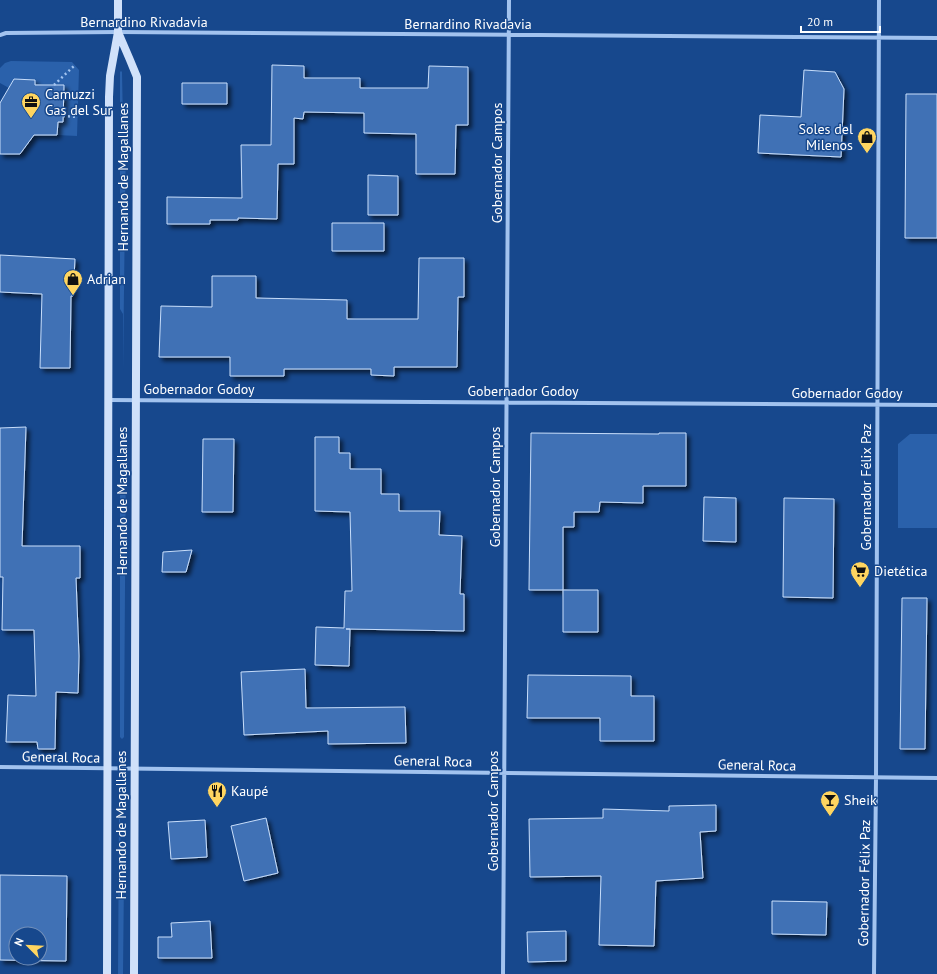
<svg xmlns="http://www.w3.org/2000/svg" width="937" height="974" viewBox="0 0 937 974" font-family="'PT Sans',sans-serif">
<defs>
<filter id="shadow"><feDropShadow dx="3.5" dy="3.5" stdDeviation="2" flood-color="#0009"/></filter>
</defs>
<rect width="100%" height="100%" fill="#17488d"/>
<path fill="#2a61ab" d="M11,61L72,62L79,70L77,136L57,135L58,122H63L64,85H35V80L14,79L9,88L0,83V68L5,63Z
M121,71L122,72L123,124L126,131L123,370V314L120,309V72Z
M910,434H937V528H898V444Z
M124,437L126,439L124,737L122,739L120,737V440Z
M119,816L120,818L121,869L124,876L123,974H118Z"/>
<path fill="#4071b5" stroke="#c8defb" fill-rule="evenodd" filter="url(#shadow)" d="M272,65L304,66V78H360V88H428L429,66L468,67V125H456L455,174H416V134L364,133V113L304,112L303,119L294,118V164H278L277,219L238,218V220H210V224H167V197L242,198L241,145H271Z
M804,70L835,72L844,89L841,157L758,153L760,115L801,117Z
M14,79L35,80V85H64L63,122H58L57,135H34L20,154H0V103Z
M182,83H227V104H182Z
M906,94H937V238H905Z
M368,175L398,176V215H368Z
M332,223H384V251H332Z
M0,255L75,259L73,296H71L70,368H40L42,294L0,292Z
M419,258H464V297H458L457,367H394V376L371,375V369H284V376H230V357H159L161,306L212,307V276H256V298L347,300V319H418Z
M26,427L22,546H80V578H76L79,656L78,693L56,692L55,749H38L37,742H6L8,695L36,696L34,630H2L3,577H0V428Z
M531,433L659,434V433H686V486H643V503L600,502L599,512H574V527H563V590H529Z
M315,437H339V453H350V469H381V494H399V511H440L439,535L462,536L460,594H464V631L346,629H350L349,666L315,665L316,627L344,628L345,591H352L350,512L315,511Z
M203,439H234L233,512H202Z
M704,497L736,498V542L703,541Z
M784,498L834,499L833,598L783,597Z
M192,550L186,572H162L163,552Z
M563,590H598V632H563Z
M902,598H927L925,749H900Z
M305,669L306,708L405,707L406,743L328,744V731L244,735L241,672Z
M528,675L631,676V696H654V741H600V718H527Z
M716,805V831L700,832L703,878L656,881L654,946L599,945L601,876L530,877L529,819L603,818V809L669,811V806Z
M266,818L278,873L244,881L231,826Z
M205,820L207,857L171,859L168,822Z
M0,875L67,876L66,961L0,960ZM16,934H40V958H16Z
M772,901L827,902L826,935L772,934Z
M210,921L212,958H158V937H172L171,923Z
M566,931V961L528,962L527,932Z"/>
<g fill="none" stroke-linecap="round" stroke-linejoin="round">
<path stroke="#a2c3ef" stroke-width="2.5" stroke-dasharray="2 3" stroke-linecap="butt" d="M54,85L75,65
M63,116L78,117"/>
<path stroke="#a2c3ef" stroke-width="4" d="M0,35L6,33L118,32L937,38
M109,400L937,405
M0,767L937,778
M503,974L509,0
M874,974L876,778L879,0"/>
<path stroke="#d0e1fa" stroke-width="8" d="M118,32L130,60L137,77L134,974
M107,974L109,97L110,76L118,32V0"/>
</g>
<defs>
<g id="office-pin" transform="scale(1)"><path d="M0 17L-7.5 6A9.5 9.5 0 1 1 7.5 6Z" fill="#ffd560" stroke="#17488d"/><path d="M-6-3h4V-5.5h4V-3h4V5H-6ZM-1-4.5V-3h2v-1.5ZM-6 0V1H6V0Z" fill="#111"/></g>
<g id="shop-pin" transform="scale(1)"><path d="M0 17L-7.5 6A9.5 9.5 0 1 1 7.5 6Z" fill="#ffd560" stroke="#17488d"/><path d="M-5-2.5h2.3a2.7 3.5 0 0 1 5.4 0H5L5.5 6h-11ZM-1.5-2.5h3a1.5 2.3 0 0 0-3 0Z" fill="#111"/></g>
<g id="supermarket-pin" transform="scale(1)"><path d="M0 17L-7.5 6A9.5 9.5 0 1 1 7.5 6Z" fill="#ffd560" stroke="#17488d"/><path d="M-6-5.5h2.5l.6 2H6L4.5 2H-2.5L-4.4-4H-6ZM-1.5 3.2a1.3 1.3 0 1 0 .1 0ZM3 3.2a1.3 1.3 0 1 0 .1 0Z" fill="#111"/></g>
<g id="restaurant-pin" transform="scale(1)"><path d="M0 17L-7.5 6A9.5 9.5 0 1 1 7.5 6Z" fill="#ffd560" stroke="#17488d"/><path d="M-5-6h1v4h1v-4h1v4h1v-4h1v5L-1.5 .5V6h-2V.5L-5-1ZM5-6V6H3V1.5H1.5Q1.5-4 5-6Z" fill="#111"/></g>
<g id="bar-pin" transform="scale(1)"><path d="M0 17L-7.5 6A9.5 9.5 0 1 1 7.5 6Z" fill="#ffd560" stroke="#17488d"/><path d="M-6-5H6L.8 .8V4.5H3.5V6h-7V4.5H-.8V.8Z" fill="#111"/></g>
</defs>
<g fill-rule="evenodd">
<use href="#office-pin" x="31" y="102"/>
<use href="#shop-pin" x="867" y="137"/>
<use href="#shop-pin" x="73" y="279"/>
<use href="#supermarket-pin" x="860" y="571"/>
<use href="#restaurant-pin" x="217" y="791"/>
<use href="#bar-pin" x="830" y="800"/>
</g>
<g text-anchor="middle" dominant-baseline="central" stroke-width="3" stroke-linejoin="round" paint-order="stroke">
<g font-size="14" fill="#fff" stroke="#17488d">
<text x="144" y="22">Bernardino Rivadavia</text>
<text x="468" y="24">Bernardino Rivadavia</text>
<text transform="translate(497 163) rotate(-90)">Gobernador Campos</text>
<text transform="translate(123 177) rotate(-90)">Hernando de Magallanes</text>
<text x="199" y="389">Gobernador Godoy</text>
<text x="523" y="391">Gobernador Godoy</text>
<text x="847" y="393">Gobernador Godoy</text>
<text transform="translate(495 487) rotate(-90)">Gobernador Campos</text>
<text transform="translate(866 487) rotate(-90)">Gobernador Félix Paz</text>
<text transform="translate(122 501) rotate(-90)">Hernando de Magallanes</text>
<text transform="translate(61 757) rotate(1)">General Roca</text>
<text transform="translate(433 761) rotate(1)">General Roca</text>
<text transform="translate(757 765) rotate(1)">General Roca</text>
<text transform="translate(493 811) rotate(-90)">Gobernador Campos</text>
<text transform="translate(121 825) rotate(-90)">Hernando de Magallanes</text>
<text transform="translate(864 883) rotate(-89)">Gobernador Félix Paz</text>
</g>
<g font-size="14" fill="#fff" stroke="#17488d" text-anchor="start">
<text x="45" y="94">Camuzzi<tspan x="45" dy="16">Gas del Sur</tspan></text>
<text x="853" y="129" text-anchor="end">Soles del<tspan x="853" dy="16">Milenos</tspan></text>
<text x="87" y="279">Adrian</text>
<text x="874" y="571">Dietética</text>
<text x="231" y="791">Kaupé</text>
<text x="844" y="800">Sheik</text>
</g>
</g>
<g transform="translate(28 946) rotate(294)"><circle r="19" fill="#17488d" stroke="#7491bb"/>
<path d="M0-3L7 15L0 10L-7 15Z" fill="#ffd560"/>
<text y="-6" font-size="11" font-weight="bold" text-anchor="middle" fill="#ffffff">N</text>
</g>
<path d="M801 26v6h79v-6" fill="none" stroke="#ffffff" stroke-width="2"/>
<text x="807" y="26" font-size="12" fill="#ffffff" stroke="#17488d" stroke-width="3" paint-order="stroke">20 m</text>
</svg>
